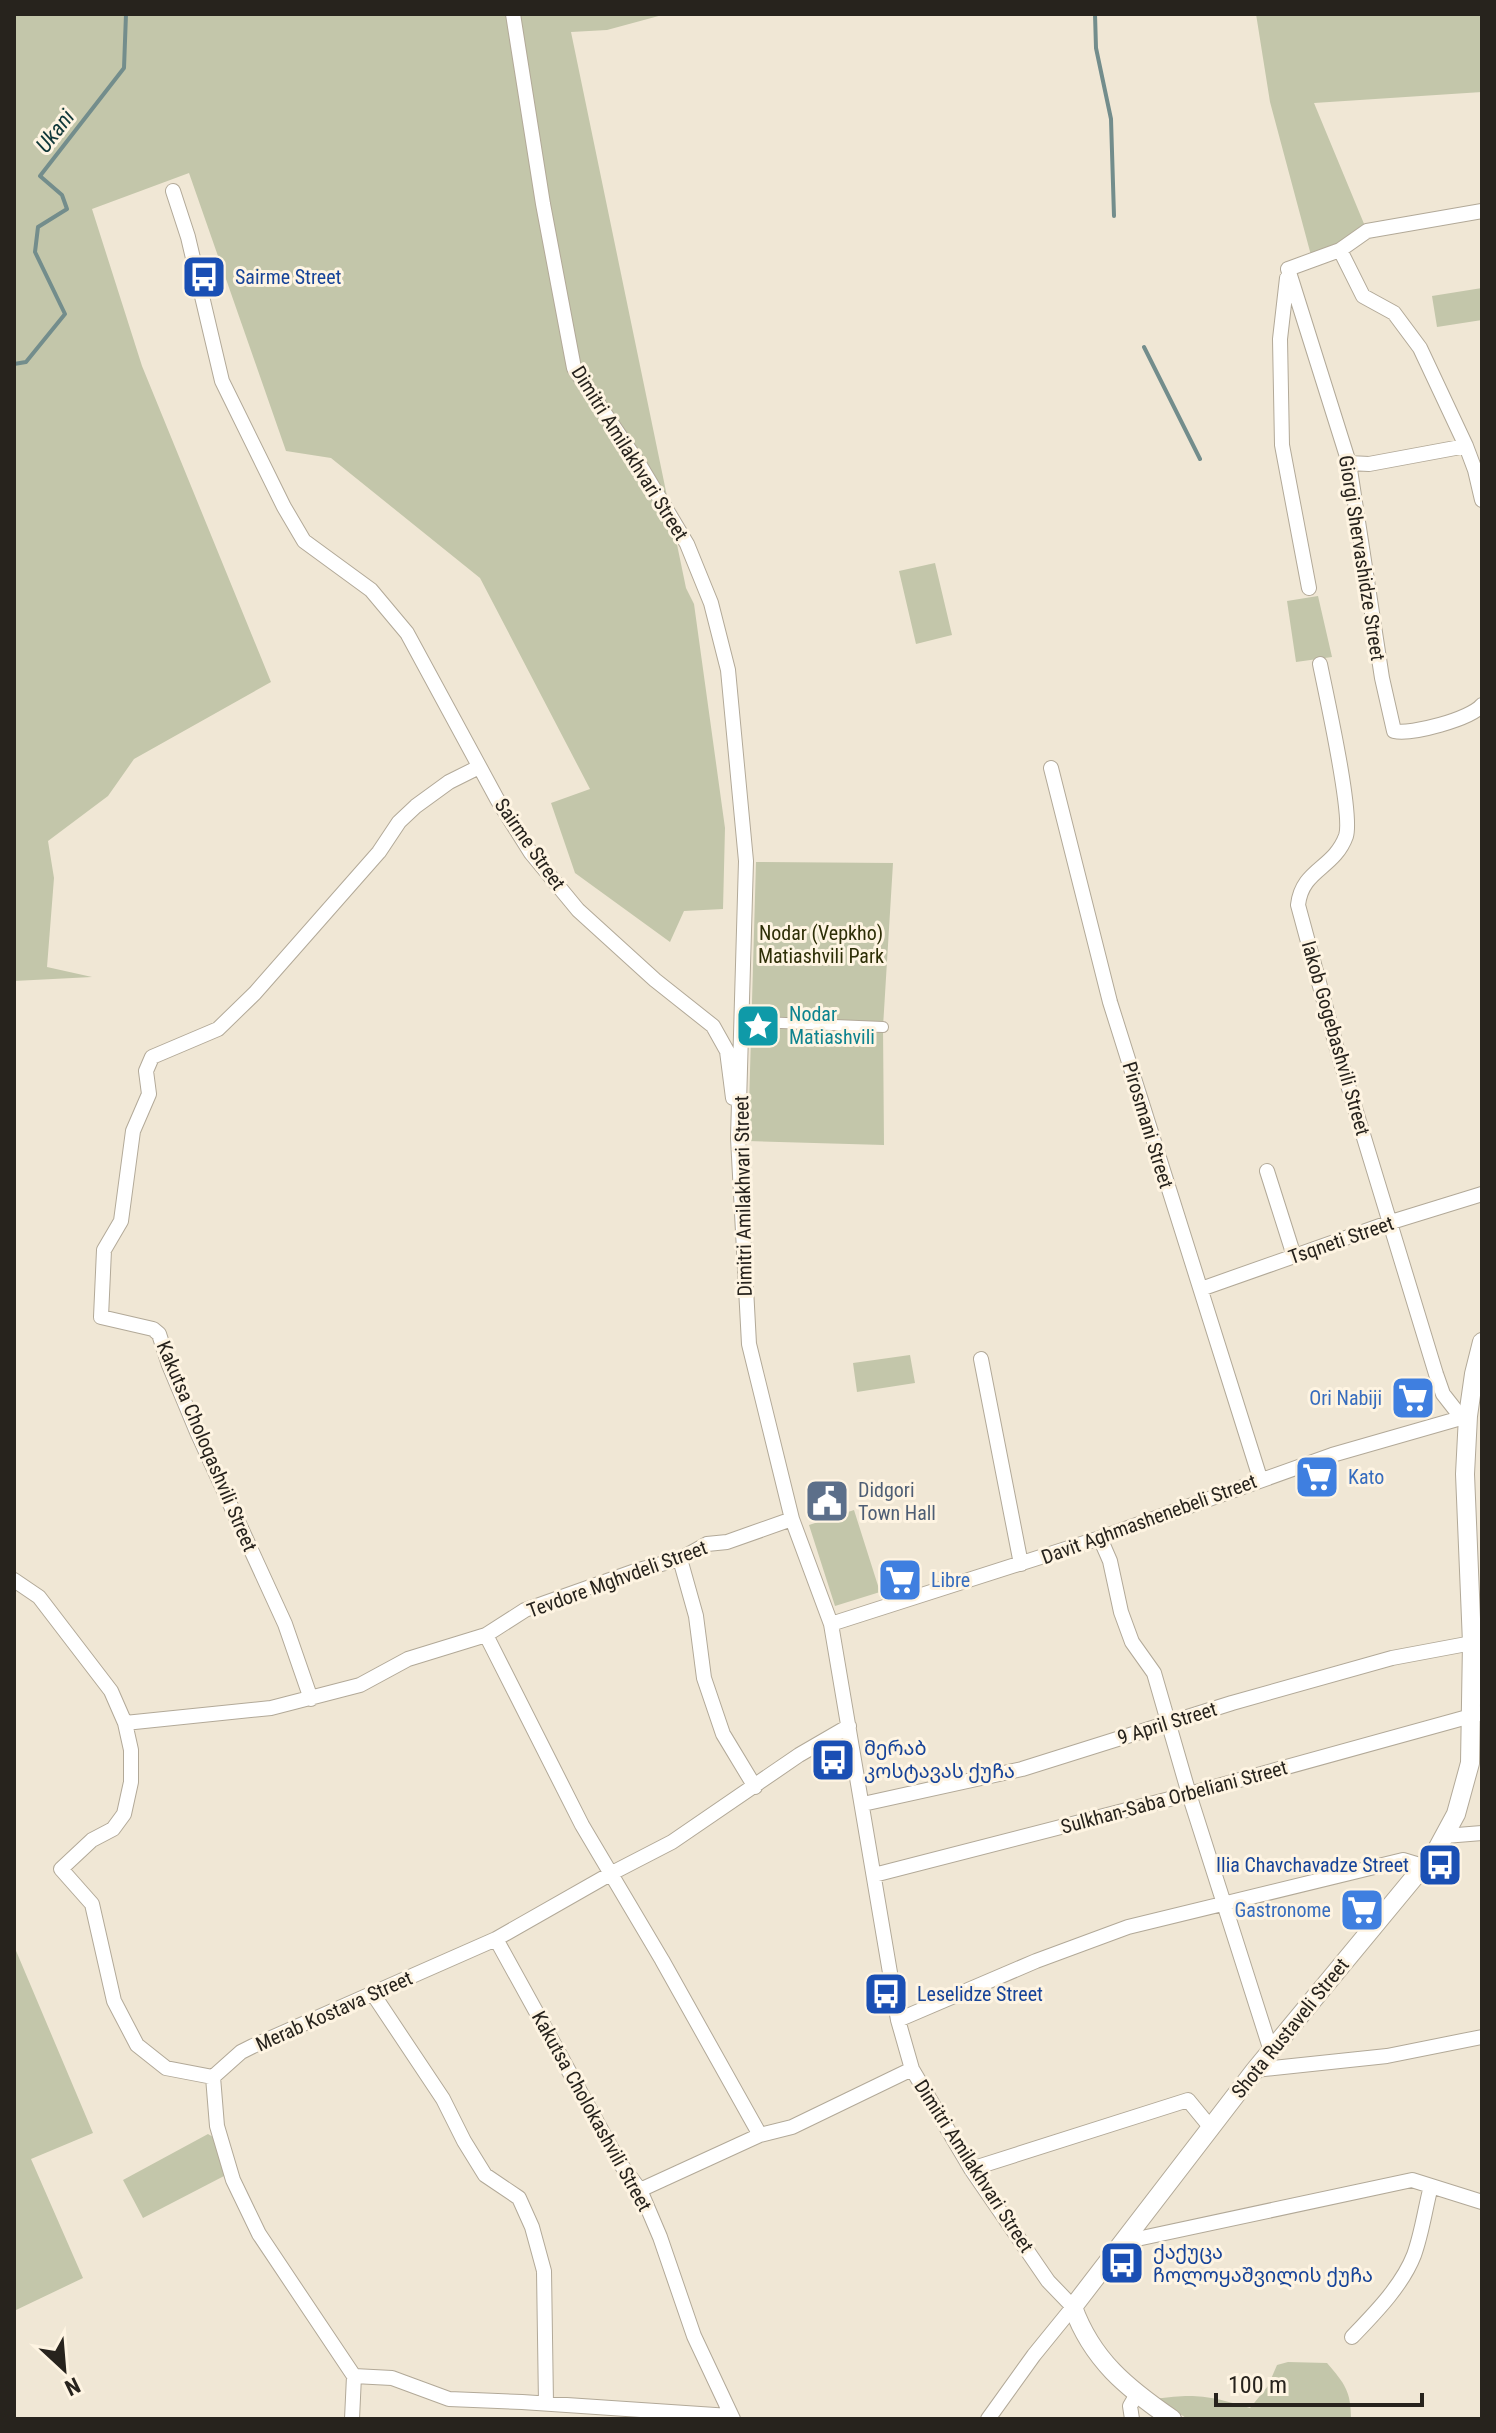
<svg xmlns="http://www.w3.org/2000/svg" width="1496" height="2433" viewBox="0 0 1496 2433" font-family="'Roboto Condensed','Noto Sans Georgian',sans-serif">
<rect width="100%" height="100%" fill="#f0e7d5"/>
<path fill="#c3c6aa" d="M14,14H666L607,30L571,32L686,588L694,604L725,828L723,909L684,911L670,942L575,873L551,803L590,789L480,578L331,458L286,451L189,173L92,209L142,366L271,682L134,759L108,796L48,841L54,878L47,967L92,977L14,981Z
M1256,14H1482V92L1314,103L1367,231L1312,259L1270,102Z
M1482,288V320L1437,327L1432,296Z
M935,563L952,635L916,644L899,571Z
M1318,596L1332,657L1296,662L1287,601Z
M756,862L893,863L883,1027L884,1145L748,1141Z
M910,1355L915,1383L857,1392L853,1363Z
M854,1510L880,1592L835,1606L809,1525Z
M14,1946L93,2133L31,2159L83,2278L14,2311Z
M208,2134L213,2137L226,2175L143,2218L123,2180Z
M1288,2362L1327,2363C1345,2384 1351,2391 1351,2419H1188L1155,2399C1196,2393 1210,2396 1250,2408L1268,2386L1277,2365Z"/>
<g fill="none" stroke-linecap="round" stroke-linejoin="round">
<path stroke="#738d8c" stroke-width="4" d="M1095,14L1096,48L1111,119L1114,216
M1144,347L1200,459
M14,364L26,362L65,314L35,252L38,227L67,209L62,195L40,176L124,68L126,14"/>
<g stroke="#b2a998" stroke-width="12">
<path id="pedestrian" d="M743,1024L759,1022L883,1027"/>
</g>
<g stroke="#b2a998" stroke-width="16">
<path id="minor" d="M513,14L543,204L574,368L641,467L687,544L711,603L728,670L746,861L738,1138L749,1344L792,1519L831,1624L898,2020L912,2069L971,2169L1048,2281L1073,2307L1034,2355L988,2419
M173,191L188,237L222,381L284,507L304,541L371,590L407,633L497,799L531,853L578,910L655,980L713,1026L727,1051L733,1098
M1340,250L1363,296L1394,313L1420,348L1466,446L1475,470L1482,500
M1288,269L1349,463L1382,678L1394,731C1411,735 1471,719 1482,705
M1288,269L1340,250L1367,231L1482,211
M1287,278L1280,339L1282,445L1309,588
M1349,463L1369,464L1466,446
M1320,664C1326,694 1353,814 1346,836C1334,869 1302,869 1298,905L1337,1049L1436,1374L1443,1394L1461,1417
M1051,768L1110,1002L1260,1478
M1267,1171L1294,1256
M1201,1289L1388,1223L1482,1194
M981,1359L1021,1564
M1100,1538L1110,1561L1121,1612L1132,1642L1154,1673L1189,1794L1271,2051
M680,1559L696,1616L704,1678L723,1734L755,1787
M14,1580L39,1597L111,1691L125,1723L131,1750V1782L124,1814L113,1829L92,1840L61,1869L92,1904L114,2001L137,2045L166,2068L213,2077
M831,1624L1100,1538L1332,1455L1468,1416
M486,1635L582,1825L662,1960L760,2135
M311,1699L285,1624L197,1432L169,1365L159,1334L153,1329L101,1317L104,1250L121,1221L133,1131L149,1094L146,1071L152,1057L218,1029L255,993L379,852L399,822L416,806L449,782L479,767
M125,1723L271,1708L360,1685L408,1659L486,1635L525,1610L635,1571L680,1559L707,1544L727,1542L792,1519
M863,1804L1022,1769L1232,1703L1392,1658L1472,1643
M1445,1836L1482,1833
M874,1875L1189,1794L1482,1713
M496,1939L619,2162L640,2190L660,2237L694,2336L733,2419
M373,1994L443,2099L464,2141L485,2175L519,2198L532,2227L544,2271L546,2403
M898,2020L1036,1961L1128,1927L1403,1860L1423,1866
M1255,2070L1387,2056L1482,2037
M213,2077L241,2052L253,2046L496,1939L612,1873L672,1842L799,1755L849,1726
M213,2077L217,2126L233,2180L259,2234L354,2376L352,2419
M971,2169L1188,2100L1211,2128
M640,2190L760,2135L792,2127L912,2069
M1123,2242L1412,2180L1482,2202
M1352,2337C1374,2314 1402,2286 1414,2255C1422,2233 1425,2209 1431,2186
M354,2376L392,2378L449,2399L522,2402L730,2416
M1132,2419L1130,2406L1137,2394"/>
</g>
<g stroke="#b2a998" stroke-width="20">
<path id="secondary" d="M1172,2419C1127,2388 1092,2360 1073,2307L1255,2070L1436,1851L1456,1814L1470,1763L1472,1643L1465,1474L1468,1416L1474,1374L1482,1342"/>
</g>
<use href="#pedestrian" stroke="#fff" stroke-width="10"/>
<use href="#minor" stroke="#fff" stroke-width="14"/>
<use href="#secondary" stroke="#fff" stroke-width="18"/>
</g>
<defs>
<g id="bus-square" transform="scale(2.3)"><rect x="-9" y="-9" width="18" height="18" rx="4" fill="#1a4fb4" stroke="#fef4e2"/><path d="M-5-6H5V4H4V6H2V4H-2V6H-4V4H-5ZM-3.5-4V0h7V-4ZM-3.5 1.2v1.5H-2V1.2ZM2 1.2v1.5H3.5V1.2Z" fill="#fff"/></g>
<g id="sight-square" transform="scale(2.3)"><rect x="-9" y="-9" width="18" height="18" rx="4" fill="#0f9aa8" stroke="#fef4e2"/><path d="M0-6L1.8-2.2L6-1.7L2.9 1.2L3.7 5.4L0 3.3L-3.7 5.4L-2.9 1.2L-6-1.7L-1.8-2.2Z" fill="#fff"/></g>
<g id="supermarket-square" transform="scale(2.3)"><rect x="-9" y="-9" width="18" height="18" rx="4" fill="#3f7fe0" stroke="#fef4e2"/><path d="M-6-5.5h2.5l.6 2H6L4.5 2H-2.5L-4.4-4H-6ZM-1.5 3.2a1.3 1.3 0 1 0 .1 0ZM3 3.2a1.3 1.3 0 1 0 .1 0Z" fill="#fff"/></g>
<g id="civic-square" transform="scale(2.3)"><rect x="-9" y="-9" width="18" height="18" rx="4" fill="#5c6f8a" stroke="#fef4e2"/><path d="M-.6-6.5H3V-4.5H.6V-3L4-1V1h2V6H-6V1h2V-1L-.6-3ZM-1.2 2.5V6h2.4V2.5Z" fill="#fff"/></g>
</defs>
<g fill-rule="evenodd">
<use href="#bus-square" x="204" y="277"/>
<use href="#sight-square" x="758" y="1026"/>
<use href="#supermarket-square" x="1413" y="1398"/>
<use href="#supermarket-square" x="1317" y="1477"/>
<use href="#civic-square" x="827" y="1501"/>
<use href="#supermarket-square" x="900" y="1580"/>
<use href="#bus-square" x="833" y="1760"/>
<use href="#bus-square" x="1440" y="1865"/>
<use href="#supermarket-square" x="1362" y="1910"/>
<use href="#bus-square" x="886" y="1994"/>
<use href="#bus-square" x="1122" y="2263"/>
</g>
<g text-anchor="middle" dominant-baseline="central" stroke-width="6" stroke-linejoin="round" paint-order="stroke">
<g font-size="20" fill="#164399" stroke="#fef4e2" text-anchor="start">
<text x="235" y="277">Sairme Street</text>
<text x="864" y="1748">მერაბ<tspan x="864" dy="23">კოსტავას ქუჩა</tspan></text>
<text x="1409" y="1865" text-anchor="end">Ilia Chavchavadze Street</text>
<text x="917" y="1994">Leselidze Street</text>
<text x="1153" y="2252">ქაქუცა<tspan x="1153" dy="23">ჩოლოყაშვილის ქუჩა</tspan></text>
</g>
<g font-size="20" fill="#27231d" stroke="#fef4e2">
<text transform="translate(630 453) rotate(58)">Dimitri Amilakhvari Street</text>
<text transform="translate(1362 558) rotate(81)">Giorgi Shervashidze Street</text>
<text transform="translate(530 844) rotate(55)">Sairme Street</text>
<text transform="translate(1336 1038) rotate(74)">Iakob Gogebashvili Street</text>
<text transform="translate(1148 1125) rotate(73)">Pirosmani Street</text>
<text transform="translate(743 1196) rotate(-91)">Dimitri Amilakhvari Street</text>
<text transform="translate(1341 1240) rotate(-19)">Tsqneti Street</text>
<text transform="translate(207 1446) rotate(67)">Kakutsa Choloqashvili Street</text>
<text transform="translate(1149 1519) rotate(-20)">Davit Aghmashenebeli Street</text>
<text transform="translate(617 1579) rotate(-20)">Tevdore Mghvdeli Street</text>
<text transform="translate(1167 1723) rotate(-17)">9 April Street</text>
<text transform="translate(1174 1797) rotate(-15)">Sulkhan-Saba Orbeliani Street</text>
<text transform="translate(334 2011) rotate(-24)">Merab Kostava Street</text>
<text transform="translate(1290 2028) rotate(-51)">Shota Rustaveli Street</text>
<text transform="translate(592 2111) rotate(61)">Kakutsa Cholokashvili Street</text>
<text transform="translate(974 2166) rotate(57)">Dimitri Amilakhvari Street</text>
</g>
<g font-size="20" fill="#2d2e06" stroke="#fef4e2">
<text x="821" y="933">Nodar (Vepkho)<tspan x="821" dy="23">Matiashvili Park</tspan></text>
</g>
<g font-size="20" fill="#0d838f" stroke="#fef4e2" text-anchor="start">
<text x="789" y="1014">Nodar<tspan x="789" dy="23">Matiashvili</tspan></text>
</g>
<g font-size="20" fill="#366cbe" stroke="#fef4e2" text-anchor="end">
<text x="1382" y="1398">Ori Nabiji</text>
<text x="1348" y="1477" text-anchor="start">Kato</text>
<text x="931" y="1580" text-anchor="start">Libre</text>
<text x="1331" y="1910">Gastronome</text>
</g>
<g font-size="20" fill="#4e5e75" stroke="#fef4e2" text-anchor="start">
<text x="858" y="1490">Didgori<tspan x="858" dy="23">Town Hall</tspan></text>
</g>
<g font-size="22" font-style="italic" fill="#0f3739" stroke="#fef4e2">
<text transform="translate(55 131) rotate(-52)">Ukani</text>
</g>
</g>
<rect width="1496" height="2433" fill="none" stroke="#27231d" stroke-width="32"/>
<g transform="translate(64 2369) rotate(154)" stroke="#fef4e2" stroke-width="6" paint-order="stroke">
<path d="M0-6L14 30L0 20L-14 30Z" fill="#27231d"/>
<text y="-12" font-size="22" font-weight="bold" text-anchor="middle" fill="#27231d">N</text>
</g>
<path d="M1216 2393v12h206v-12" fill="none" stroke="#27231d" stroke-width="4"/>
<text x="1228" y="2393" font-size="24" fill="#27231d" stroke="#fef4e2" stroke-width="6" paint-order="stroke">100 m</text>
</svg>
